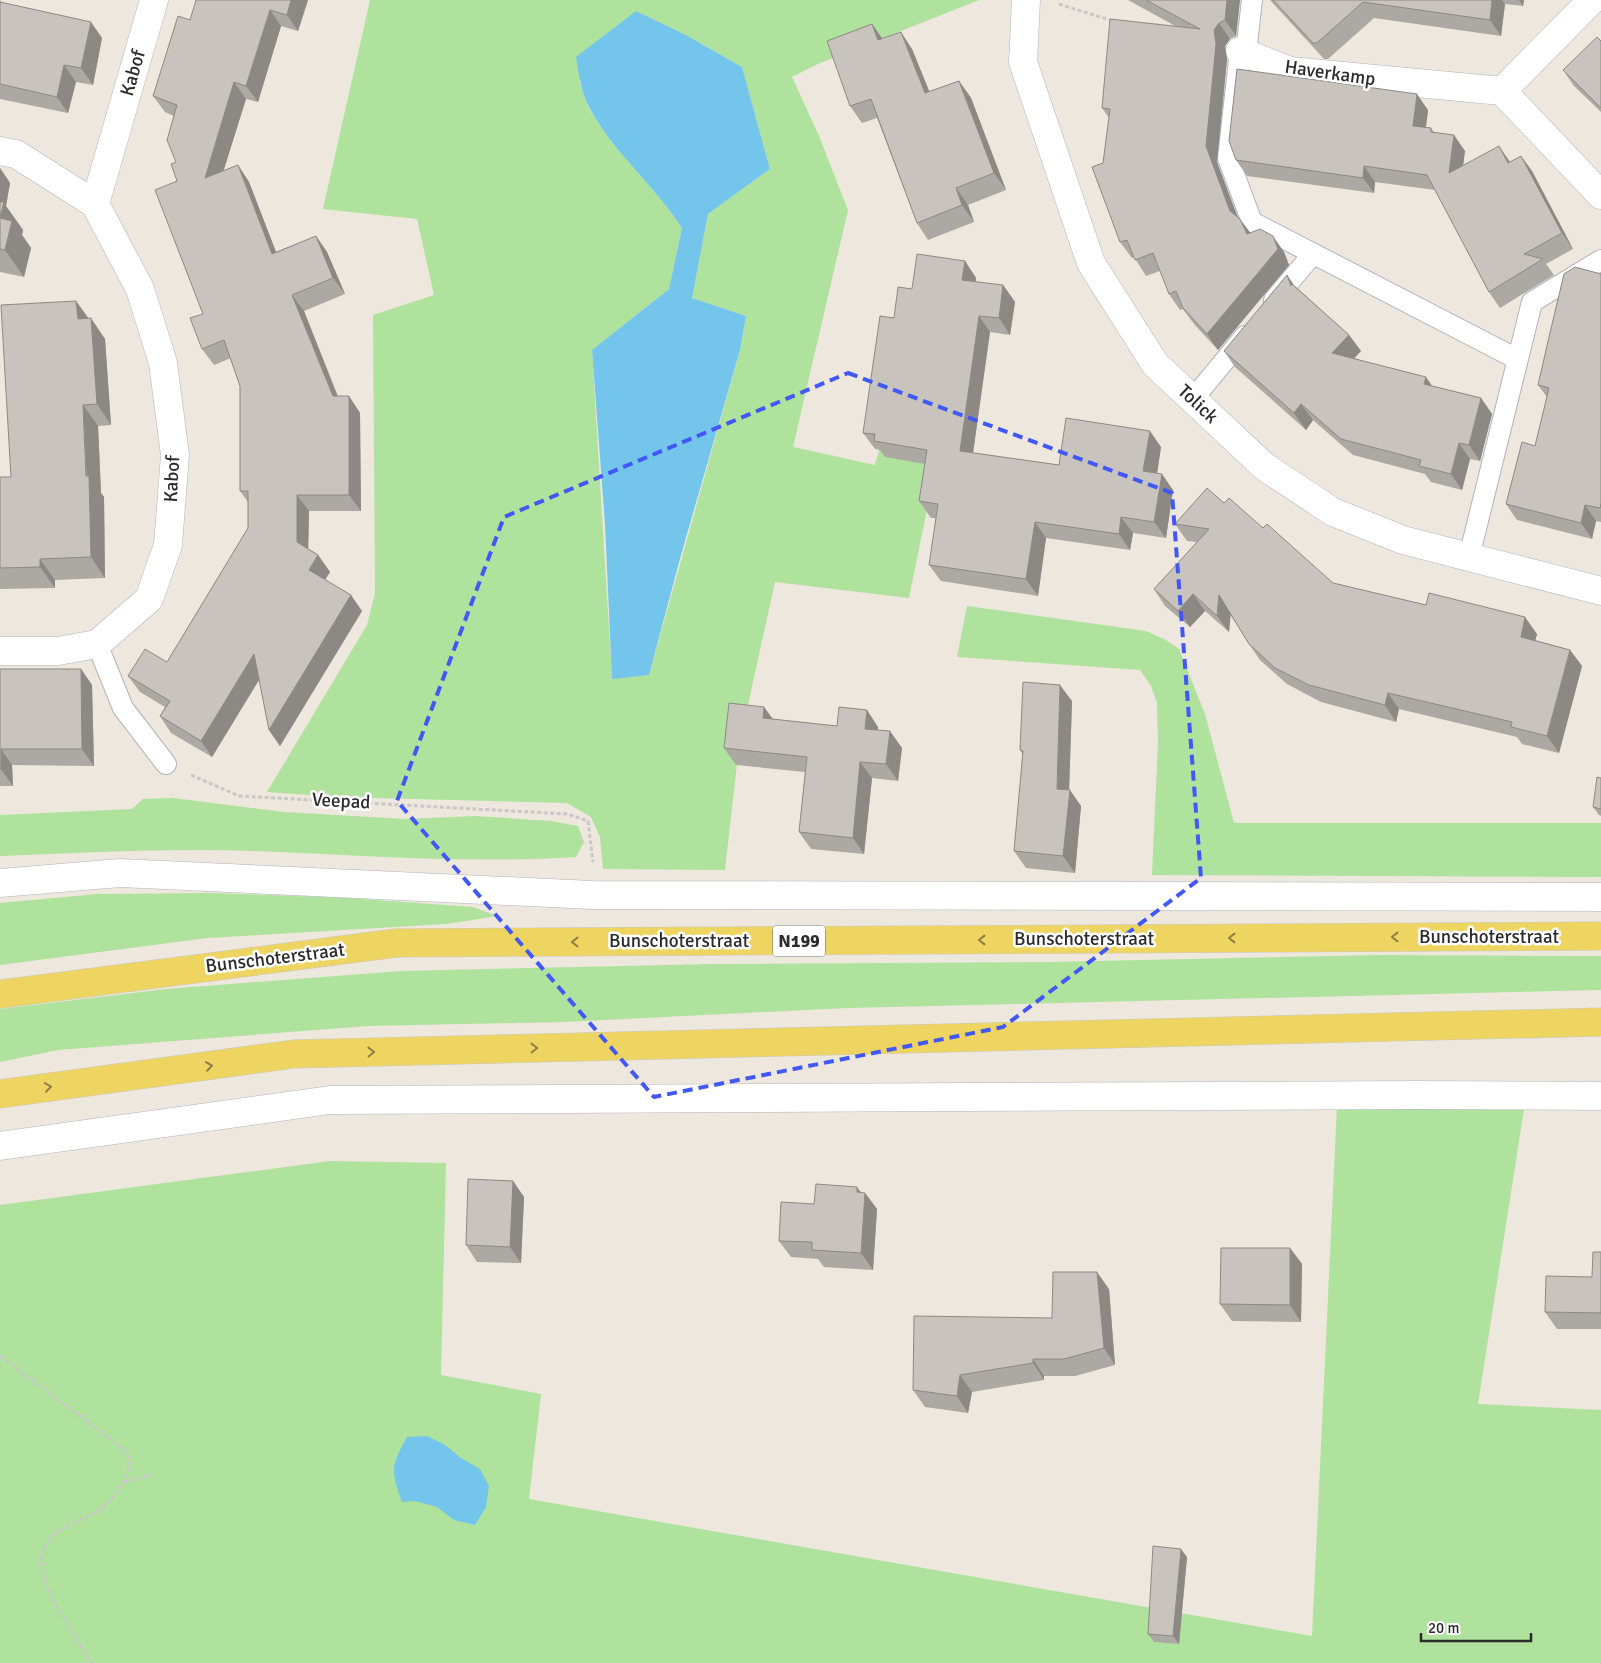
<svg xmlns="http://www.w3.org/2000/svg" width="1601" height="1663" viewBox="0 0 1601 1663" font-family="Signika,sans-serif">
<rect width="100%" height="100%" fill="#ede7de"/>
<path fill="#afe29c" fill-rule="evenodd" d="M370,0H979L818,64L792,77L819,136L848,210L793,447L875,465L882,440L922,447L932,485L909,598L775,582L739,746L725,870L603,869L600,837L591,817L567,803L336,797L267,792L367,625L375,593L373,315L434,295L417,219L323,209ZM636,11L686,35L742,67L770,169L708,214L692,298L746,316L740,350L649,675L612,678L592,350L669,289L682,228C655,186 615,153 590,110C585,101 583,90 579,81Z
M967,606L1146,631L1166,640L1179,649L1205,714L1234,823H1601V877L1152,875L1158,742L1157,703L1151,686L1140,670L957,657Z
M173,798L284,812L406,819L475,816L551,821L578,826L584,842L576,857C469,864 362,855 254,851C169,848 85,853 0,856V815L132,809L143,799Z
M213,893L348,898L473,907L497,916L447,924L207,938L0,965V903L97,894Z
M1379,955L1601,956V990L847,1008L564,1022L368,1026L58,1050L0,1062V1009L166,989L401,971L714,964L1049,962Z
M1337,1106L1524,1109L1478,1404L1601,1410V1663H0V1205L330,1161L446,1163L441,1375L541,1394L529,1499L1312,1636Z"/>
<path fill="#73c5ec" d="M636,11L686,35L742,67L770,169L708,214L692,298L746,316L740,350L681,555L649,675L612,679L605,524L592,350L669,289L682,228C655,186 614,153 590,109C581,93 579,75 576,57Z
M427,1436L445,1445L461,1458L480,1469L489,1486L486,1507L475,1525L454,1520L437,1507L415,1501L402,1502C391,1470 390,1468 407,1437Z"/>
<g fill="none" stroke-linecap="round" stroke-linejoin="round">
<g stroke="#b1b3be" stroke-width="22">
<path id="lane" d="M1240,51L1228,158L1252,222L1517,359
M1246,53L1252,0
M1274,300L1313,254
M1193,399L1245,336
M1469,557L1532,302L1601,260
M97,644L123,708L166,764"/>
</g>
<g stroke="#b1b3be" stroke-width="29">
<path id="street" d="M1026,0L1023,62L1091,263L1155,364L1265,467L1333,512L1403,540L1601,591
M1240,51L1290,71L1502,91L1601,195
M1502,91L1592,0
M0,151L16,154L95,204L140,289L163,363L175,455L168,545L149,599L97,644L58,651H0
M95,204L154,0
M0,883L120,873L592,895L1601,897
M0,1146L330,1100L1414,1095L1601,1096"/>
</g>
<g stroke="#c8c8c8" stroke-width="29">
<path id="primary" d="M0,994L396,943L1601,936
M0,1094L294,1054L1601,1022"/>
</g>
<path stroke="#c8c8c8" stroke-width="3" stroke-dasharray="4 2.5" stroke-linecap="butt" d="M1059,4L1113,21
M191,775L239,796L567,814L588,821L593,862
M0,1356L126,1451L131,1463C124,1482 114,1502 96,1512C66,1529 33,1531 44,1577C49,1599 79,1641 92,1663
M125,1482L153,1474"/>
<use href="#lane" stroke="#fff" stroke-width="20"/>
<use href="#street" stroke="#fff" stroke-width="28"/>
<use href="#primary" stroke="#eed562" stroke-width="28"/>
</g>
<path fill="#aca9a3" d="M0,0L2,3L102,38L93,85L76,82L68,113L0,99Z
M308,0L298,31L281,26L258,102L246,99L223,171L238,165L249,182L276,252L316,236L327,252L345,294L304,311L338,396H349L360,413L361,511H309L308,549L318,555L330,572L325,580L362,611L280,746L269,730L259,680L212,757L171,733L160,716L165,707L140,692L128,676L167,662L248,528V502L240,491V386L231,358L214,365L202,349L203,314L177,181L174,116L165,112L153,96L190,20Z
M1128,0H1240L1236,36L1230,39L1225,46L1227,59L1217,162L1238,217L1250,233L1284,252L1289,265L1218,350L1194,324L1183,309L1180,310L1169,294L1160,271L1146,276L1134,257L1132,258L1120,242L1103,163L1109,118L1102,108L1177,27Z
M1270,0H1524L1523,6L1505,4L1501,36L1374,18L1328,59H1324Z
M872,24L882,39L912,49L929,92L959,81L971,98L1006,190L968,205L974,222L928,240L917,223L877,118L862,123L850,106Z
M1601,41V112L1574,86L1563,70Z
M1428,110L1426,127L1431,128L1434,132L1465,151L1463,166L1510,162L1532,171L1573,249L1546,264L1554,275L1500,308L1489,292L1435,190L1375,182L1374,193L1247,176L1236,160Z
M0,168L10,183L6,206L23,230L22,235L31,248L24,277L0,272Z
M965,261L976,278V282L1003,285L1015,302L1010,335L990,332L973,453L1059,465L1161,447L1157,473L1173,490L1166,538L1133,533L1130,550L1046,538L1038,596L941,581L929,565L936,518H931L919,501L925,464L885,457L880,450L875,449L863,433L912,289Z
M1601,274V522L1596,521L1592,539L1517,520L1506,504L1535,446L1547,397L1538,385Z
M1295,286L1349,335L1361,351L1354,358L1432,386L1481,398L1492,414L1480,461L1470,459L1462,490L1431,482L1425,474L1353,455L1313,420L1306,430L1235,367L1224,351Z
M76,301L89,319L105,339L111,425L98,426L101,493L104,497L105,578L55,580V588L0,589V477H11Z
M1224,503L1263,528L1333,583L1537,634L1535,640L1570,650L1582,666L1559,753L1522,744L1517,737L1399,709L1396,722L1321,702L1287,684L1260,660L1249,644L1230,614L1229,632L1205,611L1190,627L1165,606L1154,589L1197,542L1187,541L1175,524Z
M0,669H81L92,685L94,766L12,765L13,786H0Z
M1072,701L1069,790L1081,806L1075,873L1026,868L1014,851L1023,755L1020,750Z
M764,707L773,719L837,726L878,727V730L902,748L898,781L872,778L864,854L811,849L799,832L805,772L736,765L724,748Z
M1601,778V816L1599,815L1593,807Z
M513,1181L524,1197L521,1263L477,1262L466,1245Z
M861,1193H865L877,1209L873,1270L824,1267L818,1259L791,1257L779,1241L814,1204Z
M1290,1248L1302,1264L1301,1322L1232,1321L1220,1304Z
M1601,1252V1329H1557L1545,1312L1592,1277Z
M1109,1289L1115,1365L1075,1376H1044V1380L972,1392L968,1413L925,1407L913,1390Z
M1187,1557L1179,1644L1154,1642L1148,1634Z"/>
<path fill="#8c8984" d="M291,0H308L298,31L287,15Z
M1227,0H1240L1236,36L1225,20Z
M1492,0H1502L1505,4L1501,36L1490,20Z
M1519,0H1524L1523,6Z
M270,10L281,26L258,102L246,86Z
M91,22L102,38L93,85L81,68Z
M1219,23L1230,39L1225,46L1227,59L1217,162L1241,227L1230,211L1206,146L1214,30Z
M872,24L884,41L878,40Z
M901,32L912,49L937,110L925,93Z
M64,65L76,82L68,113L57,97Z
M959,81L971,98L1006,190L994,173Z
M234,82L246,99L216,195L205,178Z
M1417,94L1428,110L1424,141L1413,126Z
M1454,135L1465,151L1460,189L1449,173Z
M1499,146L1510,162L1508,163Z
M1521,156L1532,171L1573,249L1562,233Z
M238,165L249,182L283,270L272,254Z
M1364,166L1375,182L1374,193L1363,178Z
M0,168L10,183L6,206L23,230L22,235L31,248L24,277L5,250L0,222Z
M956,188L968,205L974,222L962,205Z
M1240,219L1252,235L1247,234Z
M316,236L327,252L345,294L333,278Z
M1273,236L1284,252L1289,265L1218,350L1207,334Z
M965,261L976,278L974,296L962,280Z
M1287,275L1298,291L1291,286Z
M1003,285L1015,302L1010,335L999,318Z
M292,295L304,311L344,413L333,396Z
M76,301L91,322V318L105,339L111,425L97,404L78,319Z
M979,316L990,332L971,467L960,451Z
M1349,335L1361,351L1344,369L1332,353Z
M1426,377L1437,393L1424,384Z
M349,396L360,413L361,511L349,495Z
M1481,398L1492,414L1480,461L1469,445Z
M1301,404L1313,420L1306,430L1294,413Z
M83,405L98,426L101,493L104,497L105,578L91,557Z
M1150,431L1161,447L1155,487L1143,471Z
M1459,443L1470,459L1462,490L1451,474Z
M1162,474L1173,490L1166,538L1154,522Z
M297,495L309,511L308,559L297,542Z
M1585,505L1596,521L1592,539L1581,523Z
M1121,517L1133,533L1130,550L1119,534Z
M1035,522L1046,538L1038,596L1026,579Z
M318,555L330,572L321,586L309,570Z
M40,559L55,580V588L40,567Z
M1193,594L1205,611L1190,627L1178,611Z
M351,595L362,611L280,746L269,730Z
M1219,595L1231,612L1229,632L1217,616Z
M1525,617L1537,634L1532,653L1521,637Z
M1570,650L1582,666L1559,753L1547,736Z
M254,654L265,670L212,757L201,741Z
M81,669L92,685L94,766L82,749Z
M1060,685L1072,701L1069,794L1070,790L1081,806L1075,873L1063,856L1057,789Z
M1388,693L1399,709L1396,722L1385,705Z
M764,707L776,724L763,718Z
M867,710L878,727L876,746L865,729Z
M890,731L902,748L898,781L886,764Z
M1,749L12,765L13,786L1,769Z
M860,762L872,778L864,854L853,838Z
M513,1181L524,1197L521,1263L510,1247Z
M857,1187L865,1198V1193L877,1209L873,1270L861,1253Z
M1290,1248L1302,1264L1301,1322L1290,1305Z
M1097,1272L1109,1289L1115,1365L1104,1348Z
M1033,1359L1044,1376V1380L1033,1363Z
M960,1375L972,1392L968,1413L957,1396Z
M1181,1549L1187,1557L1179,1644L1173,1636Z"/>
<path fill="#c8c4bd" stroke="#8c8984" d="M196,0H291L287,15L270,10L246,86L234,82L205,178L238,165L272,254L316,236L333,278L292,295L333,396H349V495H297V542L318,555L309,570L351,595L269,730L254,654L201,741L160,716L170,701L128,676L145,649L167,662L248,528V491H240V386L224,340L202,349L190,318L203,314L155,190L177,181L171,164L176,162L167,140L177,105L153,96L178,16L190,20Z
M1146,0H1227L1225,20L1219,23L1214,30L1216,44L1206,146L1230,211L1240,219L1247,234L1260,229L1273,236L1278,249L1207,334L1183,308L1176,291L1169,294L1153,253L1135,260L1127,240L1120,242L1092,167L1103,163L1110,109L1102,108L1110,19L1200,29Z
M1273,0H1492L1490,20L1363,2L1317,43H1313Z
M0,2L91,22L81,68L64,65L57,97L0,84Z
M872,24L878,40L901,32L925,93L959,81L994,173L956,188L962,205L917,223L871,99L850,106L827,41Z
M1597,37L1601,41V108L1563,70Z
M1237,69L1417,94L1413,126L1431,128V132L1454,135L1449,173L1499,146L1508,163L1521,156L1562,233L1524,254L1543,259L1489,292L1427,175L1364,166L1363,178L1236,160L1229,141Z
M0,202H4L0,218L12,221L5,250L0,249Z
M917,254L965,261L962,280L1003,285L999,318L979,316L960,451L1059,465L1066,418L1150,431L1143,471L1162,474L1154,522L1121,517L1119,534L1035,522L1026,579L929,565L938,504L919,501L927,450L874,441L875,434L863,433L880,316L894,318L898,287L912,289Z
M1575,267L1601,274V503L1600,508L1585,505L1581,523L1506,504L1522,442L1535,446L1549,388L1538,385L1549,337L1564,274Z
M1287,275L1291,286L1292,284L1349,335L1332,353L1426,377L1424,384L1481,398L1469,445L1459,443L1451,474L1419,466L1421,460L1341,439L1301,404L1294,413L1224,351Z
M76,301L78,319L91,318L97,404L83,405L86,476H89L91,557L40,559V567L0,568V477H11L1,305Z
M1207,488L1224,503L1229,498L1263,528L1267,524L1333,583L1426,605L1429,593L1525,617L1521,637L1570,650L1547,736L1511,727L1512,722L1388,693L1385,705L1309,685L1275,668L1249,644L1219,595L1217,616L1193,594L1178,611L1154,589L1209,529L1175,524Z
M0,669H81L82,749H1V769H0Z
M1023,682L1060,685L1057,789L1070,790L1063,856L1014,851L1023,751L1020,750Z
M729,703L764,707L763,718L837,726L839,707L867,710L865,729L890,731L886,764L860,762L853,838L799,832L807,757L724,748Z
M1597,777L1601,778V809L1593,807Z
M468,1179L513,1181L510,1247L466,1245Z
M816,1184L857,1187V1192L865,1193L861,1253L812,1250V1242L779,1241L781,1202L814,1204Z
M1221,1248H1290V1305L1220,1304Z
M1593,1252H1601V1313L1545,1312L1546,1276L1592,1277Z
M1053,1272H1097L1104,1348L1064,1359H1033V1363L960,1375L957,1396L913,1390L914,1316L1052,1318Z
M1153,1546L1181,1549L1173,1636L1148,1634Z"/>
<defs><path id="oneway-chevron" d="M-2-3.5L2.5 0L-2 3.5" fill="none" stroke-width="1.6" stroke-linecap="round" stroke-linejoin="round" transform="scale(1.25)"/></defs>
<g stroke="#8c8046">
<use href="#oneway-chevron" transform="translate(1395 937) rotate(180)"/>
<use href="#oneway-chevron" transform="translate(1232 938) rotate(180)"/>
<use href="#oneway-chevron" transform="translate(982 940) rotate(180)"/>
<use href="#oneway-chevron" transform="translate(575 942) rotate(180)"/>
<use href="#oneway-chevron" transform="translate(534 1048) rotate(-1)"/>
<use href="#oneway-chevron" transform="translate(371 1052) rotate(-1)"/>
<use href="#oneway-chevron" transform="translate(209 1066) rotate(-8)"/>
<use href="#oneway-chevron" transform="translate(48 1087) rotate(-8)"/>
</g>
<path fill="none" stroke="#4158f6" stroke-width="4" stroke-dasharray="10 6" stroke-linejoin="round" d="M848,373L1172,493L1201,878L1003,1027L654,1097L397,801L504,517Z"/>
<g text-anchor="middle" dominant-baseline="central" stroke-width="5" stroke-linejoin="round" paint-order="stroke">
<rect fill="#fff" stroke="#6b6b6b" stroke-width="1" x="773" y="925.5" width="52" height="31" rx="4"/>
<g font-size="18" font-weight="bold" fill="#2b2b2b">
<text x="799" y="941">N199</text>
</g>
<g font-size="19" fill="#2b2b2b" stroke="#fff">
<text transform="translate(133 73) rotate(-74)">Kabof</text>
<text transform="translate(1330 73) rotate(8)">Haverkamp</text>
<text transform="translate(1198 404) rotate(43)">Tolick</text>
<text transform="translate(172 479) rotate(-87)">Kabof</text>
<text transform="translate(341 801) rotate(3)">Veepad</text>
<text x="1489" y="937">Bunschoterstraat</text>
<text x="1084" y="939">Bunschoterstraat</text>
<text x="679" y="941">Bunschoterstraat</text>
<text transform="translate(275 958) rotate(-7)">Bunschoterstraat</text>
</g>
</g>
<path d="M1421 1633v8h110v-8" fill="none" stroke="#2b2b2b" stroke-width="2.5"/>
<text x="1428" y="1633" font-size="15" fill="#2b2b2b" stroke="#ffffff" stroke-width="4" paint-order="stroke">20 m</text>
</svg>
